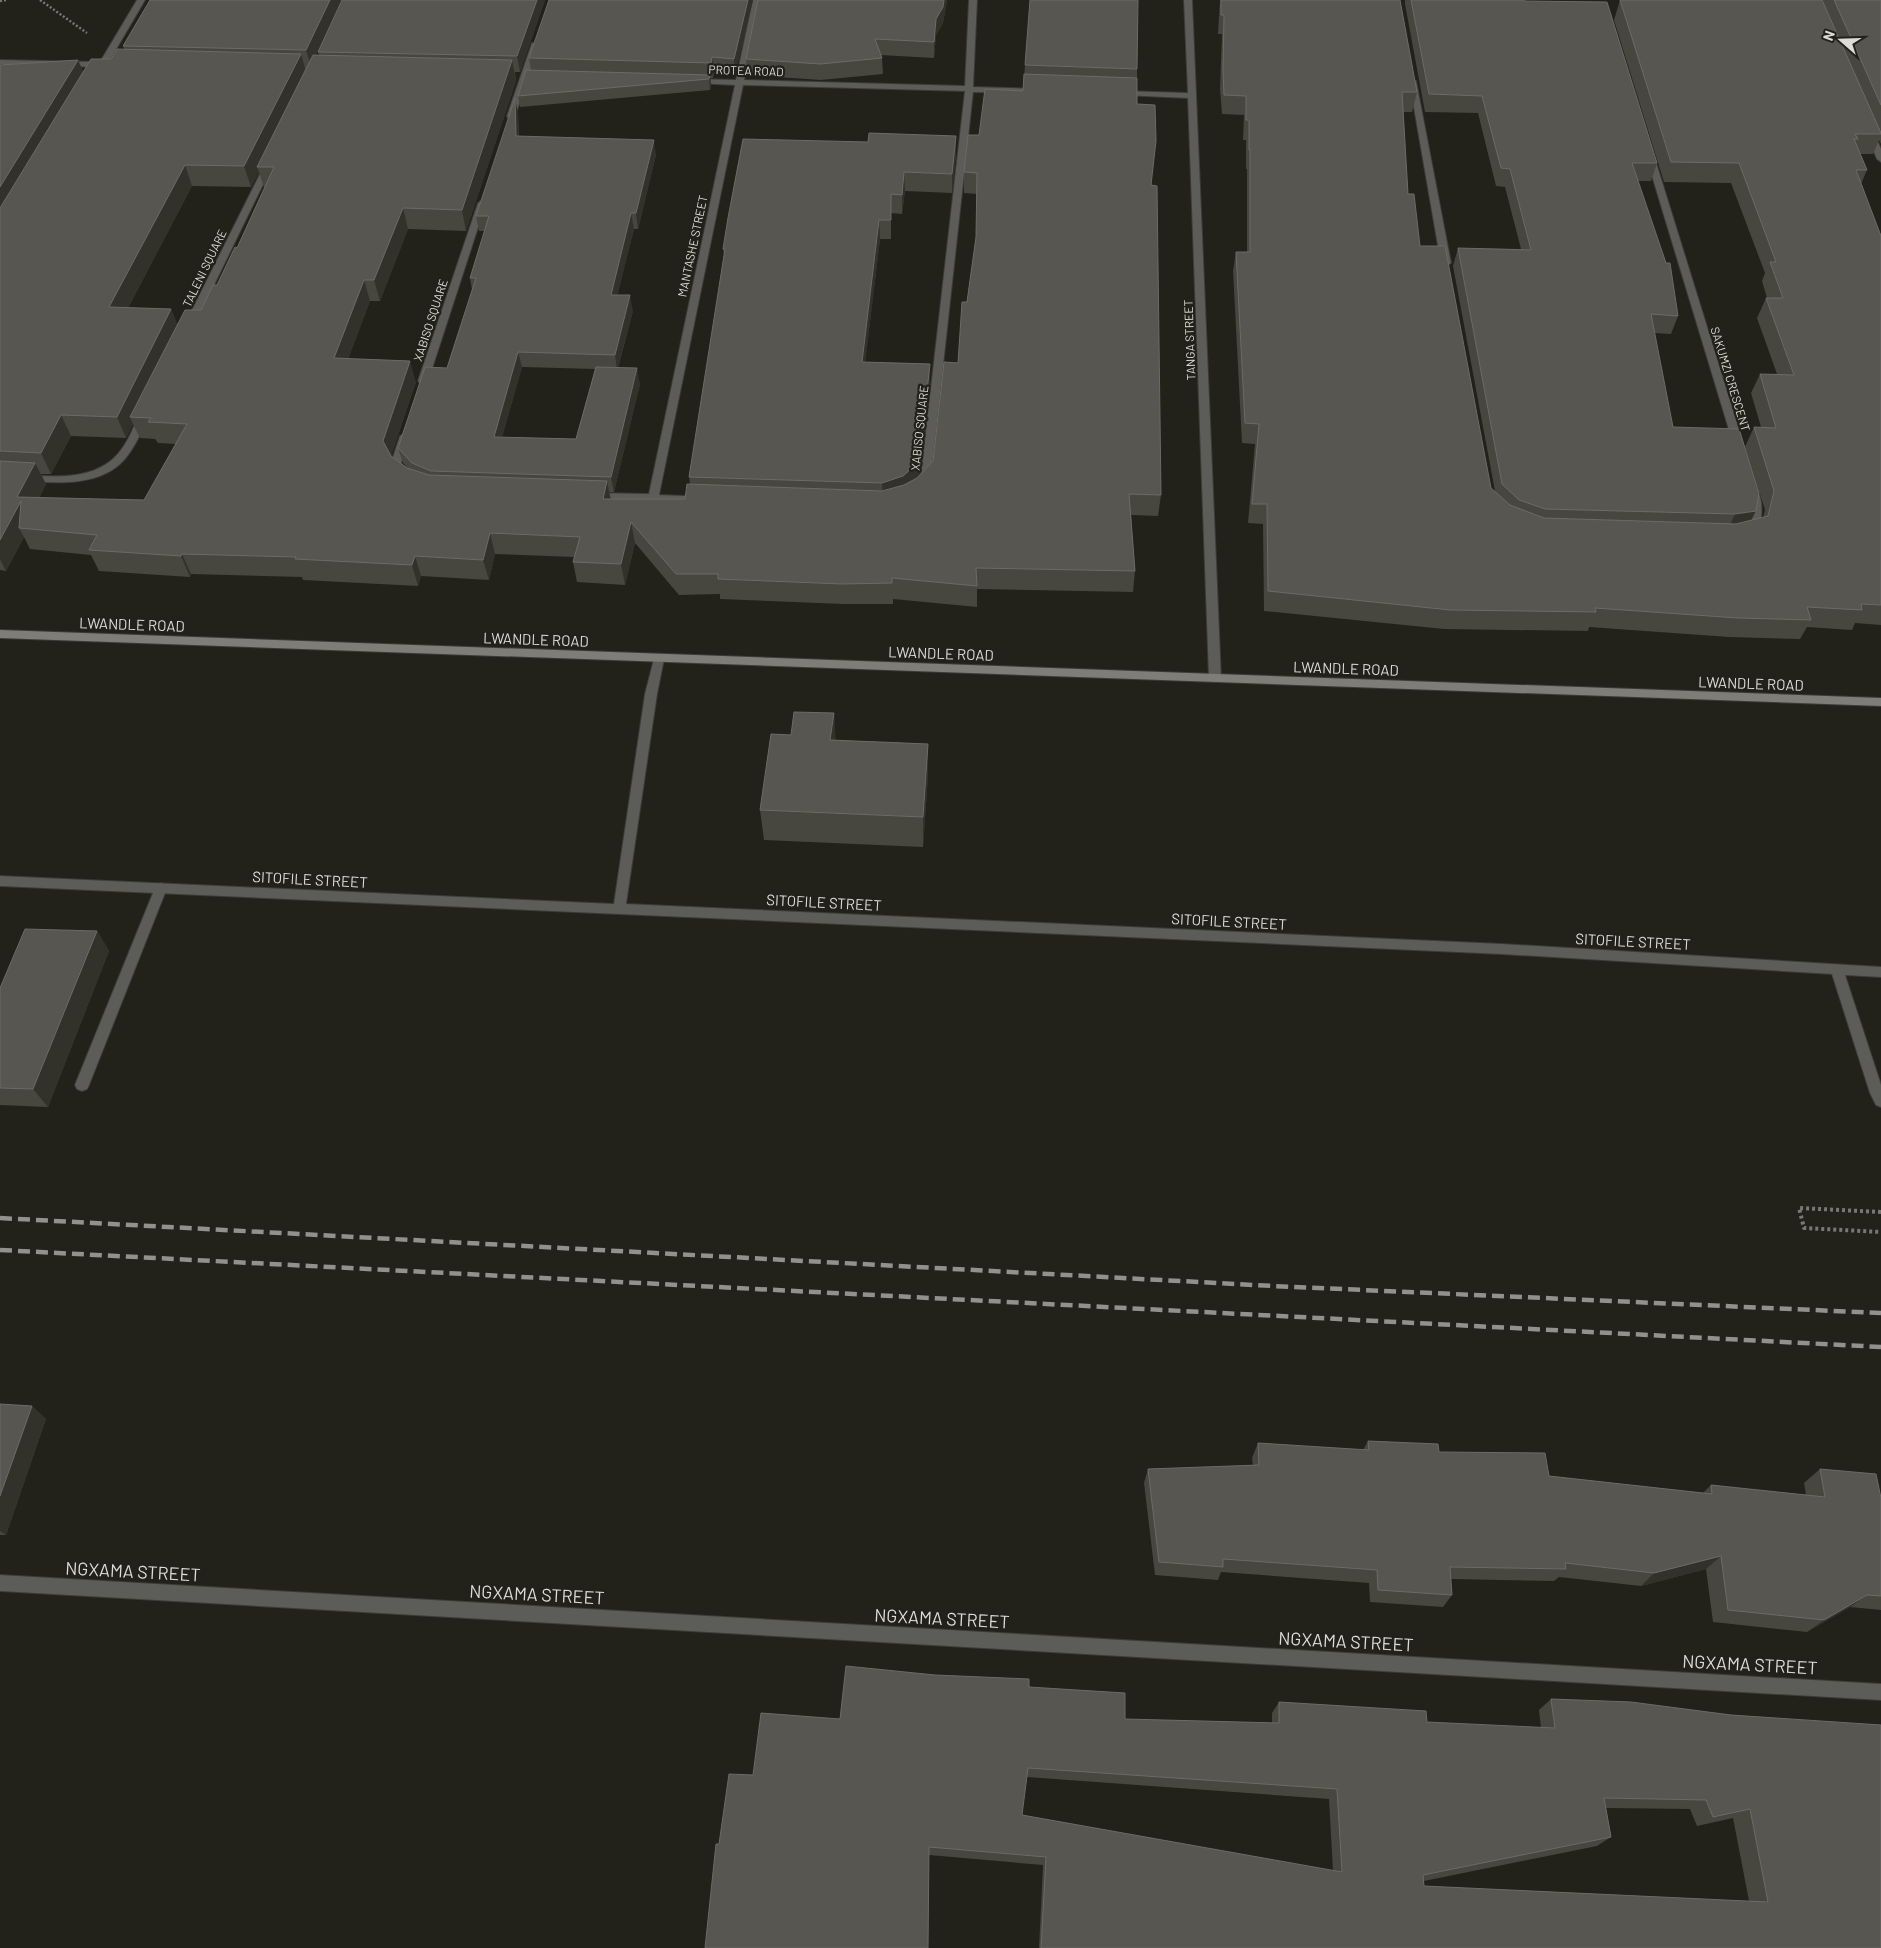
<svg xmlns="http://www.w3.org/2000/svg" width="1881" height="1948" viewBox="0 0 1881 1948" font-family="Barlow,sans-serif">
<rect width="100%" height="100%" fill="#22211a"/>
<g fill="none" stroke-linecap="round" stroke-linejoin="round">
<g stroke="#3c3b35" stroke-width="2">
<path id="lane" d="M161,883L165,885L167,888L89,1085L87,1089L82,1091L77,1089L75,1085L155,888L157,885Z"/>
</g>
<g stroke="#3c3b35" stroke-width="2">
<path id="street" d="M137,0H145L108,63L109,65L102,73H96L97,67L0,64V60L100,62Z
M753,0H761L744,80L965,86L969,0H977L973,87L1040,89L1044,91L1040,93L973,92L930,484L925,487L920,484L965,91L743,85L659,495L685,496L690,499L685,502L591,498V494L595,493L649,494L735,85L695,83L691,81L695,79L736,80Z
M1184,0H1192L1221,678L1215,682L1209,678L1188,98L1122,95L1118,93L1122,91L1188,93Z
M532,43L539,45L515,116L508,118L507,116Z
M1409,79L1416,81L1451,263L1446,266L1441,263Z
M1867,131L1874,133L1881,149V162L1877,159L1866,133Z
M1650,153L1654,156L1743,443L1742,445H1734L1733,443L1646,156Z
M269,161L273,164L194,326L192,328H186L184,326L265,164Z
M482,200L486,203L428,381L426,383H420L418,381L478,203Z
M143,414L148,417C141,433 133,452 120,464C90,491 38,481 0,479V473C36,475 87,485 115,457C126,446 132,431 138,417Z
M405,433L410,436L401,463L407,475L402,478L398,477L391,463L400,436Z
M1752,488C1766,492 1761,521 1759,532L1754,536L1747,534L1746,532C1757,521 1751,504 1747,491Z
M659,655L664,659L657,694L626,904L1502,944L1881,967V977L1845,975L1881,1085V1107L1876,1105L1870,1093L1832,974L1502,954L0,886V876L614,904L645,694L654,659Z
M0,1575L1881,1684V1700L0,1591Z"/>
</g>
<g stroke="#3c3b35" stroke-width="2">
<path id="secondary" d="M0,630L1881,698V706L0,638Z"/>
</g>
<path stroke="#797872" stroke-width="2.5" stroke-dasharray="2 2" stroke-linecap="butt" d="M40,0L87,33
M0,1L6,0"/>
<path stroke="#797872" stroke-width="4" stroke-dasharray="3 3" stroke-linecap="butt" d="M1881,1212L1799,1208L1804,1228L1881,1232"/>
<use href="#lane" fill="#5c5c58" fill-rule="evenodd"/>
<use href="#street" fill="#5c5c58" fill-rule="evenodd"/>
<use href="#secondary" fill="#7e7d78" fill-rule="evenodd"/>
<path stroke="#92918c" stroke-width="4.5" stroke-dasharray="12 6" stroke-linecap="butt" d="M0,1218L1273,1286L1881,1313
M0,1250L1881,1347"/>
</g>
<path fill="#47463f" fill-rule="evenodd" d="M150,0H341L316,55H319L318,52L545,0L520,72H515L516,81L466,231L408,229L380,301H370L348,359L416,382L391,456L408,468L403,463L398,448L447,368L472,290L470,278L485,231H479L476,216L518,113L519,136L656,155L638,229H634L617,295L633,311L618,368L640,384L614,492H609L611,499H685L690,484L689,477L724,255L723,249L728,218L956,155L952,193L905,191L902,214L891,213V239H880L865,362L930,364V383L920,475L933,461L958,363L976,239L977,194L964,193V172L979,135L1023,91L1025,65L1137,69V104L1151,185L1161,495L1158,516L1131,515L1135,571L1133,592L977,589V607L893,599V604H843L720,599V594L679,595L635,543L625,585L577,582L573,562L574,557L495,554L489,580L421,576L418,586L303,580L302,577L191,574L190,577L99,571L91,555L30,549L24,537L6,571L0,570V65L78,60L83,72L111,59L124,49L123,46ZM259,172L264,188H265L237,248L217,285L201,310L177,324L171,309L128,308L192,186L251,187ZM522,367L595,369L576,439L502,437ZM133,424L140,438L155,439L158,443L176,444L144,500L39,498L46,484L41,474H51L71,436L126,438Z
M549,0H753L735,74L714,73L713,78H710L711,86L710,90L520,107L518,96L531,70L529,58Z
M758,0H947L943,23L936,35L934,58L881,55L882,58L883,74L821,80L747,75L746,59Z
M1220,0H1400L1417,92L1412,112H1403L1408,194L1420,246L1491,488L1495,491L1453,266L1458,248L1521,249L1505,187L1496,186L1478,113L1425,112L1405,4V0H1524L1657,163L1651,181H1638L1678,316L1671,334L1654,333L1673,427L1751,521L1763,518L1765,510L1745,447L1754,427H1761L1751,393L1760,374H1777L1757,318L1766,298H1767L1762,281L1765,273L1731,183L1664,182L1614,20L1620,0H1881V144L1879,140L1873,154H1860L1867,170L1861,184L1881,236V625L1855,623L1852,630L1807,627L1800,639L1729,637L1589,627L1588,631L1444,629L1264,611L1263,524L1248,523L1255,444L1242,443L1233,271L1236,252H1247V169H1246V140H1243L1244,115L1222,114L1220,89L1222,34H1218Z
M834,713L835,740L928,744V775L923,847L764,840L760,810L791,735Z
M97,931L109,951L48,1107L0,1105V988Z
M0,1404L32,1406L46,1419L6,1535H0Z
M1368,1441L1439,1452L1549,1476L1703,1493L1711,1485L1806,1495L1804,1483L1820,1469L1881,1498V1610L1850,1607L1807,1632L1713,1622L1706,1569L1641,1586L1559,1577L1554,1581L1451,1579L1452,1595L1443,1607L1370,1602L1369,1583L1221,1572L1218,1580L1155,1575L1144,1483L1148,1469L1253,1466L1252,1458L1258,1443L1363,1450Z
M1029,1687L1125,1719L1272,1723V1713L1279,1702L1427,1722L1541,1728L1539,1710L1551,1699L1731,1715L1881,1948H1039L1043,1865L929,1855L719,1844L753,1775L840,1719ZM1027,1777L1329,1799L1333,1871L1022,1815ZM1606,1808L1690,1809L1697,1826L1733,1818L1749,1901L1424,1886V1881L1597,1846L1611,1837Z"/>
<path fill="#32312a" d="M330,0H341L311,66L306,50Z
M537,0H545L520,72L517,56Z
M748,0H753L735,74L734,59Z
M944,0H947L943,23L936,35L934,58V42L936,19Z
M301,54L307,75L257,167L259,172L251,187L244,166Z
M712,57L714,73L713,78L711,63Z
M78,60L87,81L0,224V187Z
M512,60L516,81L466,231L462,210Z
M710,75L711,86L710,90L709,79Z
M515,98L518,113L519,151L516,136Z
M956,136V155L952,193V174Z
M654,140L656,155L638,229L636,213Z
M185,165L192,186L118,328L109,307Z
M904,172L905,191L902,214V195Z
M403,208L408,229L380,301L374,280Z
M631,213L634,229L614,310L611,295Z
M879,220L880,239L863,381L862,362Z
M364,280L370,301L340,379L334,358Z
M630,295L633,311L617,370L615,355Z
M171,309L180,330L130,417L133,424L126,438L117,417Z
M518,352L522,367L498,452L494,437Z
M410,361L416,382L389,462L383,441Z
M930,364V383L919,481L883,502L882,483Z
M637,368L640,384L614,492L611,477Z
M61,415L71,436L51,474L41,453Z
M35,463L46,484L29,517L19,528L24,537L6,571L0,559V540L17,497Z
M607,481L611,502L603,499Z
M1756,511L1747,528L1727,532L1735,514Z
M631,522L635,543L625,585L621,564Z
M490,533L495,554L489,580L483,560Z
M182,554L191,574L190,577L181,556Z
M415,556L421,576L418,586L412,565Z
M834,713L836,744L830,740Z
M928,744V775L923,847V817Z
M97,931L109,951L48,1107L33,1089Z
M32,1406L46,1419L6,1535L0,1531V1496Z
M1721,1556L1706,1569L1641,1586L1654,1573Z
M1867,1595L1850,1607L1807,1632L1824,1620Z"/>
<path fill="#575650" stroke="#6c6b65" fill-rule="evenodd" d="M150,0H330L306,50L123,46Z
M342,0H537L517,56L318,52Z
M549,0H748L734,59L712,57L711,63L529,58Z
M758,0H944L943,7L936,19L934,42L875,39L882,58L820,64L746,59Z
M1030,0H1138L1137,69L1025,65Z
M1221,0H1400L1417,92H1402L1408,194H1414L1420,246H1445L1491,488L1510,505L1544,518L1736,524L1768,516L1774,491L1754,427L1776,428L1760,374L1794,375L1766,298H1783L1770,262H1776L1739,163L1671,162L1620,0H1822L1881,133V134H1855L1858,139H1854L1867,170H1856L1881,236V605L1861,604L1862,610L1807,607L1811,620L1738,618L1595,608L1596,612L1450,610L1268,591L1267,504H1252L1259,424L1245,423L1236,252H1250V150H1249V120H1246V96L1224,95L1223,69L1224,15H1221Z
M1411,0H1524V1L1607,2L1657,163H1632L1666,263H1670L1678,316L1651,314L1673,427L1739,429L1759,493L1756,511L1735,514L1545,509L1519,500L1502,484L1458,248L1531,250L1510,169L1501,168L1482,96L1429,94Z
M1834,0H1881V105Z
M117,49L301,54L244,166L185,165L109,307L171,309L117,417L61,415L41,453L0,451V208L91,59H111Z
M313,55L512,60L462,210L403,208L374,280H364L334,358L410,361L383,441L391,456L407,468L429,475L607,481L603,499H685L687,484L882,491L904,485L917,478L933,461L944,362L958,363L962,302H967L976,237L977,173L964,172L968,135H979L985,89L1023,91L1024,74L1137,78V104L1155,105L1156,141L1151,185L1157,186L1161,495L1129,494L1135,571L976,568L977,586L892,578V583L842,584L718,579V574H676L631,522L621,564L573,562L580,537L490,533L483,560L415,556L412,565L295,559L296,557L182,554L181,556L89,550L97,535L19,528L21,501L0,540V461L35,463L17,497L144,500L187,424L148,422L151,418L130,417L185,310H201L213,285H217L235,247L237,248L274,167H257Z
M78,60L0,187V65Z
M526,70L710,75L709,79L518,96Z
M515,98L516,136L654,140L636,213H631L611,295H630L615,355L518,352L494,437L576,439L596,367L637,368L611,477L431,471L412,463L398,448L425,367L447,368L476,278H470L489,216H476Z
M869,133L956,136L952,174L904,172L902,195L891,194V220H879L862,362L930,364L919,462L903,476L882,483L689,477L725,249H723L728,218L743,139L868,142Z
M794,712L834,713L830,740L928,744L923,817L760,810L771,734L791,735Z
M25,929L97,931L33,1089L0,1088V988Z
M0,1404L32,1406L0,1496Z
M1368,1441L1438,1444L1439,1452L1545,1453L1549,1476L1712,1494L1711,1485L1825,1497L1820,1469L1876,1474L1881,1498V1596L1867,1595L1824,1620L1728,1610L1721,1556L1654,1573L1565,1563L1566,1569L1450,1567L1452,1595L1378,1590L1377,1570L1223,1559V1567L1159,1562L1148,1469L1259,1465L1258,1443L1369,1450Z
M846,1666L935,1675L1029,1679V1687L1125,1693V1719L1279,1723V1702L1426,1711L1427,1722L1555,1728L1551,1699L1631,1702L1731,1715L1881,1725V1948H1041L1046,1857L929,1847L928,1948H705L716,1844H719L729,1774L753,1775L761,1713L840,1719ZM1028,1768L1337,1789L1342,1872L1022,1815ZM1604,1798L1706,1800L1713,1817L1750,1809L1768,1902L1424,1886L1423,1875L1611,1837Z"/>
<g text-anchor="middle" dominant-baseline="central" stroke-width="4.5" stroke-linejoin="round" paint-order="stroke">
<g font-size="12" fill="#dddcd8" stroke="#22211a">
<text transform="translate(746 70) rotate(2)">PROTEA ROAD</text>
<text transform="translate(692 246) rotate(-78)">MANTASHE STREET</text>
<text transform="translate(204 268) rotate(-64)">TALENI SQUARE</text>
<text transform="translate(430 320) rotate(-72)">XABISO SQUARE</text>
<text transform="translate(1189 340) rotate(-92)">TANGA STREET</text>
<text transform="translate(1731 379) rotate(73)">SAKUMZI CRESCENT</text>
<text transform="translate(919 428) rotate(-84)">XABISO SQUARE</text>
</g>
<g font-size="15" fill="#dddcd8" stroke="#22211a">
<text transform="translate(132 624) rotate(2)">LWANDLE ROAD</text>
<text transform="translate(536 639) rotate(2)">LWANDLE ROAD</text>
<text transform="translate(941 653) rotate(2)">LWANDLE ROAD</text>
<text transform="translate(1346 668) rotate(2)">LWANDLE ROAD</text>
<text transform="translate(1751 683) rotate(2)">LWANDLE ROAD</text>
<text transform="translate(310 879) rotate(3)">SITOFILE STREET</text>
<text transform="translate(824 902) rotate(3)">SITOFILE STREET</text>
<text transform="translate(1229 921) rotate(3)">SITOFILE STREET</text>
<text transform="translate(1633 941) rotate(3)">SITOFILE STREET</text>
</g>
<g font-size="18" fill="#dddcd8" stroke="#22211a">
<text transform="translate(133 1571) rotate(3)">NGXAMA STREET</text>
<text transform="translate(537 1594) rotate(3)">NGXAMA STREET</text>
<text transform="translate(942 1618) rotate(3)">NGXAMA STREET</text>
<text transform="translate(1346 1641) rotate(3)">NGXAMA STREET</text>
<text transform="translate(1750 1664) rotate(3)">NGXAMA STREET</text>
</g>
</g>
<g transform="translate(1841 40) rotate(290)" stroke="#22211a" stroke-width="4" paint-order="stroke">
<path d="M0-4L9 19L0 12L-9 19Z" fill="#dddcd8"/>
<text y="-8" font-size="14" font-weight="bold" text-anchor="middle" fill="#dddcd8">N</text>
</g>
</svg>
